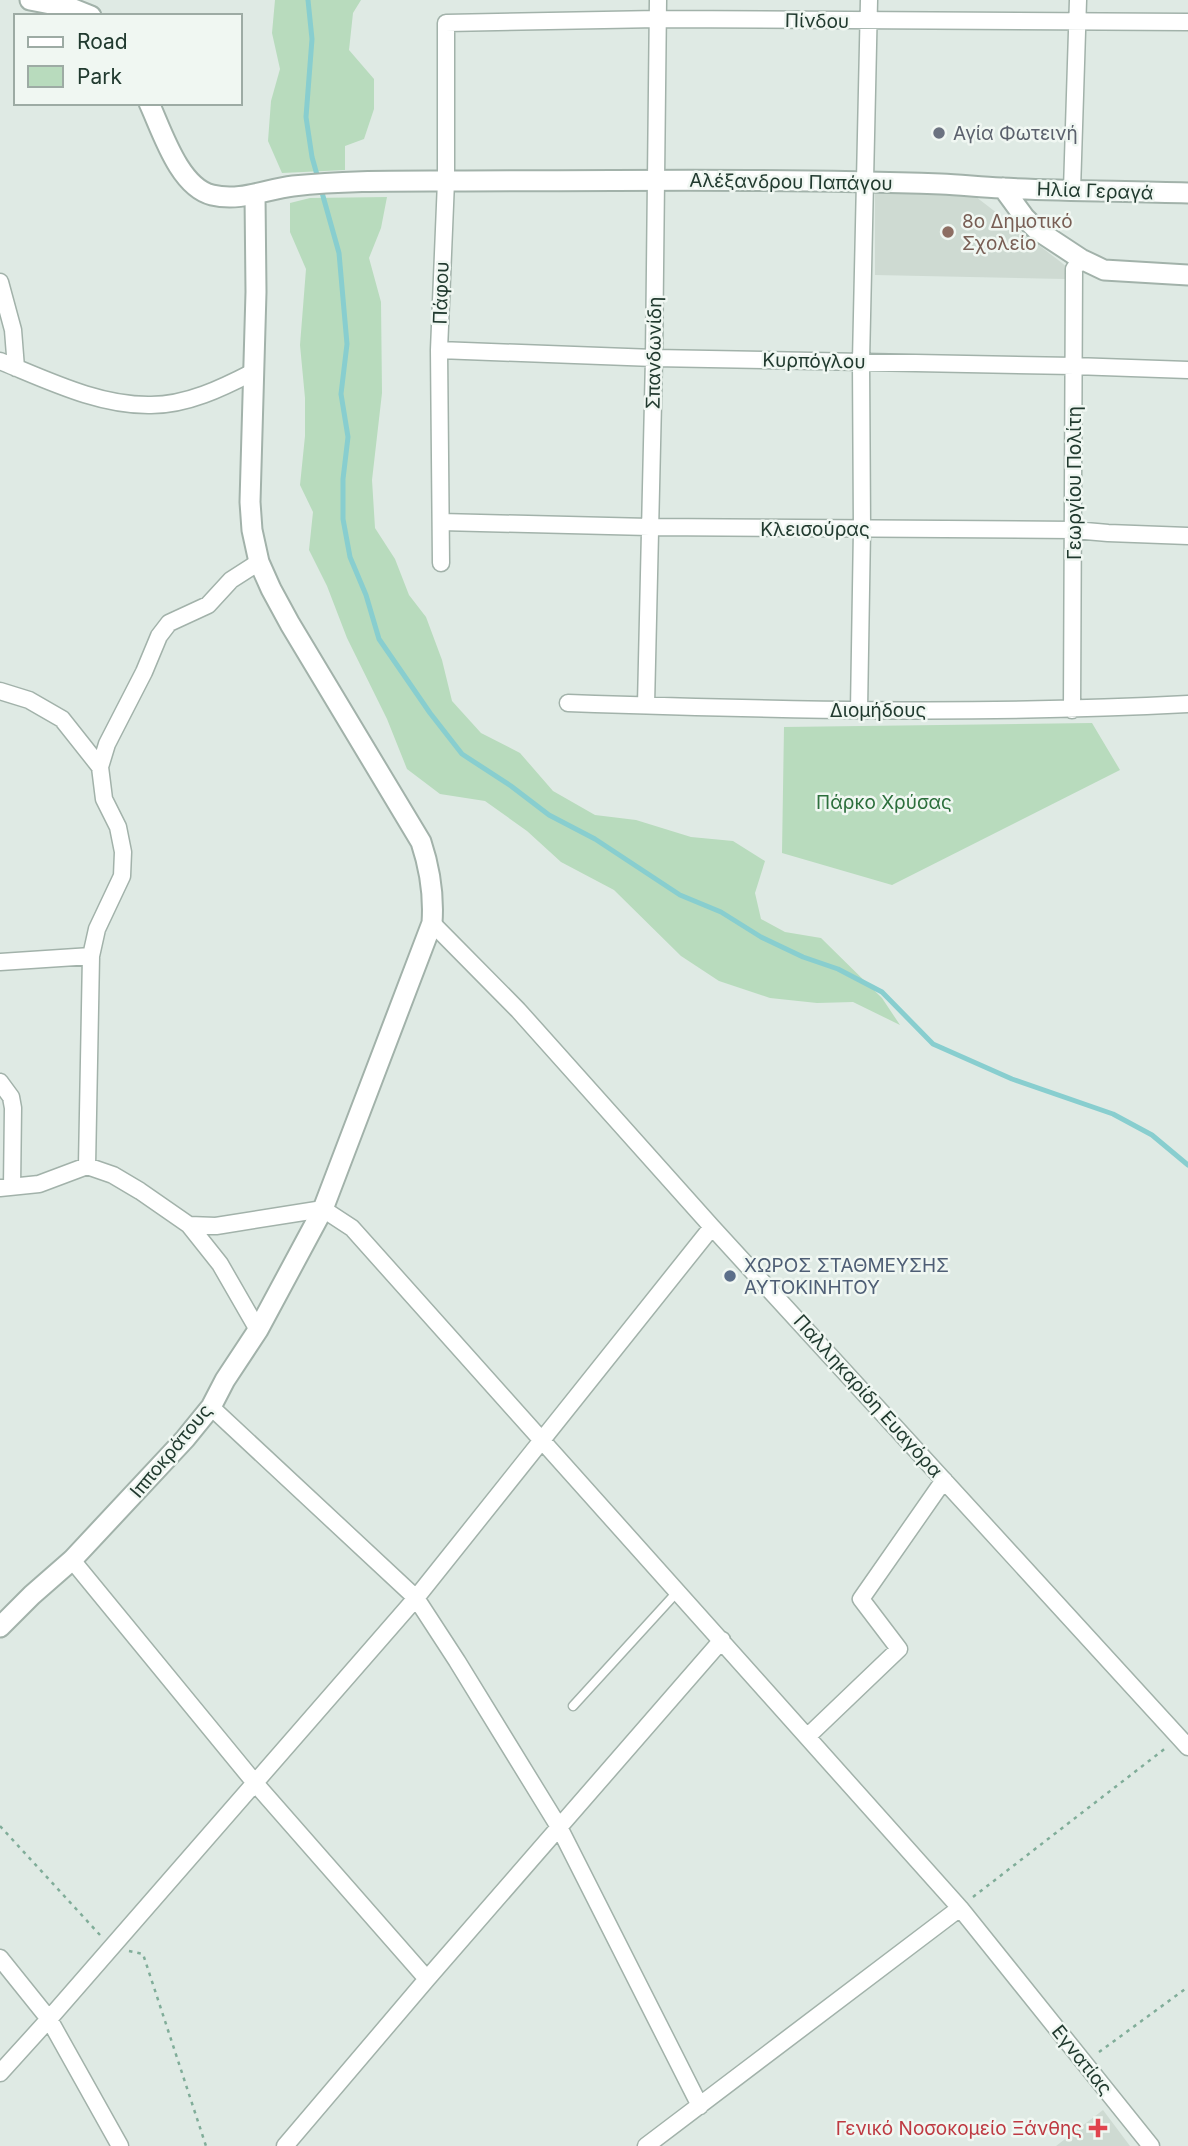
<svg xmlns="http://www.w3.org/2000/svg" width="1188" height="2146" viewBox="0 0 1188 2146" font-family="Inter,sans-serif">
<rect width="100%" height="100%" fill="#dfeae4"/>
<path fill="#cedad2" d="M875,190H967L1062,263L1069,269V275L1065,279L875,275Z
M1103,2110L1130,2146H1056Z"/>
<path fill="#b8dbbd" d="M275,0H361L353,13L349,50L374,79V109L364,139L345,146V170L282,173L268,141L271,101L280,69L272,33Z
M387,197L381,228L369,258L381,302L382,393L372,480L375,528L395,559L409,595L426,617L442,660L452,701L481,733L520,753L553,791L595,815L636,820L691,837L733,841L765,861L755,893L761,919L785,932L821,938L882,998L900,1025L853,1002L817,1003L770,998L719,981L681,956L614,890L561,862L527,831L485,801L440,794L407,769L387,719L347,638L327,586L309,550L313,512L300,485L305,436V398L300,345L306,269L290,232V203L310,198Z
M1092,723L1120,770L892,885L782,853L784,727Z"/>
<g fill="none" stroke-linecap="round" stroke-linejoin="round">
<path stroke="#88cecf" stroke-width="5" d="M308,0L312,39L306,117L312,157L339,253L347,344L341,394L348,437L343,479V519L350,557L366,595L379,639L430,713L462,754L511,786L549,815L595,839L680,895L721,912L761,937L803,957L838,969L882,992L933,1044L1012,1079L1113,1114L1152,1135L1188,1165"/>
<g stroke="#a2b2aa" stroke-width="11">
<path id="service" d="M573,1706L678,1591"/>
</g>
<g stroke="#a2b2aa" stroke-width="19">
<path id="minor" d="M1072,190L1078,0
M0,282L13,330L16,368
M439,350L654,358L1074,366L1188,370
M0,361C47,380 99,406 151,405C187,405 222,388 253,372
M441,522L649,527L1074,530L1108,533L1188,536
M441,563L439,350L446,181V23L658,19L1188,22
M0,691L29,700L62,719L100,767
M568,703C775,710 982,715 1188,704
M646,705L654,358L658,0
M859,710L862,529L861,361L869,0
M1072,710L1074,269L1081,259
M432,923L518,1010L712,1227L1188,1747
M0,962L91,956
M0,1082L11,1097L13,1108L12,1187
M87,1166L91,956L97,929L122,876L123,852L118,827L104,799L100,767L107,744L144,672L159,636L169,623L208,605L231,580L259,562
M0,1188L39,1184L87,1166L113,1175L140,1191L189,1225L220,1264L258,1330
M189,1225L216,1226L323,1209L352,1228L960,1908L1151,2146
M211,1407L416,1598L457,1661L559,1827L700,2106
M72,1560L255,1783L427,1979
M808,1736L899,1649L861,1599L944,1480
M0,1958L49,2019L120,2146
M0,2073L49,2019L416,1598L712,1227
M285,2146L427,1979L722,1640
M646,2146L960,1908"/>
</g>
<g stroke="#a2b2aa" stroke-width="23">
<path id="tertiary" d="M30,0L71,8L91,16
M149,103C162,131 179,187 212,195C241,202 266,189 293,186C339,181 385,181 430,181C600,181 771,178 941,184C961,185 981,187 1001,188C1063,191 1126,191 1188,193
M1003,188L1025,218L1037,230L1081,259L1104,270L1188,275
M0,1627L32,1595L72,1560L185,1439L211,1407L225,1380L258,1330L323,1209L432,923C434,895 430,869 421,842L290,624L271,589L259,562L252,530L250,502L256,292L255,195"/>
</g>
<path stroke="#80ad99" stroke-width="2.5" stroke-dasharray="3.5 5" stroke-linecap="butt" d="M0,1826L100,1935
M973,1897L1167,1747
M129,1951L143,1954L206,2146
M1099,2052L1188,1987"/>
<use href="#service" stroke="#fff" stroke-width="8"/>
<use href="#minor" stroke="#fff" stroke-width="16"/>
<use href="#tertiary" stroke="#fff" stroke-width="19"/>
</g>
<circle fill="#6b7280" stroke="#f0f7f2" stroke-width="2.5" cx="939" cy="133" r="7"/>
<circle fill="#8d6e63" stroke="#f0f7f2" stroke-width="2.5" cx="948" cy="232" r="7"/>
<circle fill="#5c6f8a" stroke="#f0f7f2" stroke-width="2.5" cx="730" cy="1276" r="7"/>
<path fill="#e0444e" stroke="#f0f7f2" stroke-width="2.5" d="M1094.5 2117.5h7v7h7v7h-7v7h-7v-7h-7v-7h7z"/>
<g text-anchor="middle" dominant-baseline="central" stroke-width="5" stroke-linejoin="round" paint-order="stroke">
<g font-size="19" fill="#213a2f" stroke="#f0f7f2">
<text transform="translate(817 21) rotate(1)">Πίνδου</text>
<text transform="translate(791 182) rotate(1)">Αλέξανδρου Παπάγου</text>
<text transform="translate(1095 191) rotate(2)">Ηλία Γεραγά</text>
<text transform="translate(441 293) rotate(-88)">Πάφου</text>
<text transform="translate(654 353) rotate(-89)">Σπανδωνίδη</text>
<text transform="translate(814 361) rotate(1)">Κυρπόγλου</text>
<text transform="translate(1074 483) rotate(-90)">Γεωργίου Πολίτη</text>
<text x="815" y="529">Κλεισούρας</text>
<text x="878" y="710">Διομήδους</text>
<text transform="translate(868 1396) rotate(48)">Παλληκαρίδη Ευαγόρα</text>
<text transform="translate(171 1451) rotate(-50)">Ιπποκράτους</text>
<text transform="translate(1082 2060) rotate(51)">Εγνατίας</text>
</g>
<g font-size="19" fill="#5b616d" stroke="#f0f7f2" text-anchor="start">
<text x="953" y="133">Αγία Φωτεινή</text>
</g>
<g font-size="19" fill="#785e54" stroke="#f0f7f2" text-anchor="start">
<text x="962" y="221">8ο Δημοτικό<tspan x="962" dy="22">Σχολείο</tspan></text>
</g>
<g font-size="19" fill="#2c6f3c" stroke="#f0f7f2">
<text x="884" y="802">Πάρκο Χρύσας</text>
</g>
<g font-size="19" fill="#4e5e75" stroke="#f0f7f2" text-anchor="start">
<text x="744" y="1265">ΧΩΡΟΣ ΣΤΑΘΜΕΥΣΗΣ<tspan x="744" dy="22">ΑΥΤΟΚΙΝΗΤΟΥ</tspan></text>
</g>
<g font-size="19" fill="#be3a42" stroke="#f0f7f2" text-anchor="end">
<text x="1082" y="2128">Γενικό Νοσοκομείο Ξάνθης</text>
</g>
</g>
<rect x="14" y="14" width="228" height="91" fill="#f0f7f2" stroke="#9daba4" stroke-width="2"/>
<rect x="28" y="37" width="35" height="10" fill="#ffffff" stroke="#9daba4" stroke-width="2"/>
<text x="77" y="49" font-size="21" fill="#213a2f">Road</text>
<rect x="28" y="66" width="35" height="21" fill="#b8dbbd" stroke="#9daba4" stroke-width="2"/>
<text x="77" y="84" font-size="21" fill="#213a2f">Park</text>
</svg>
